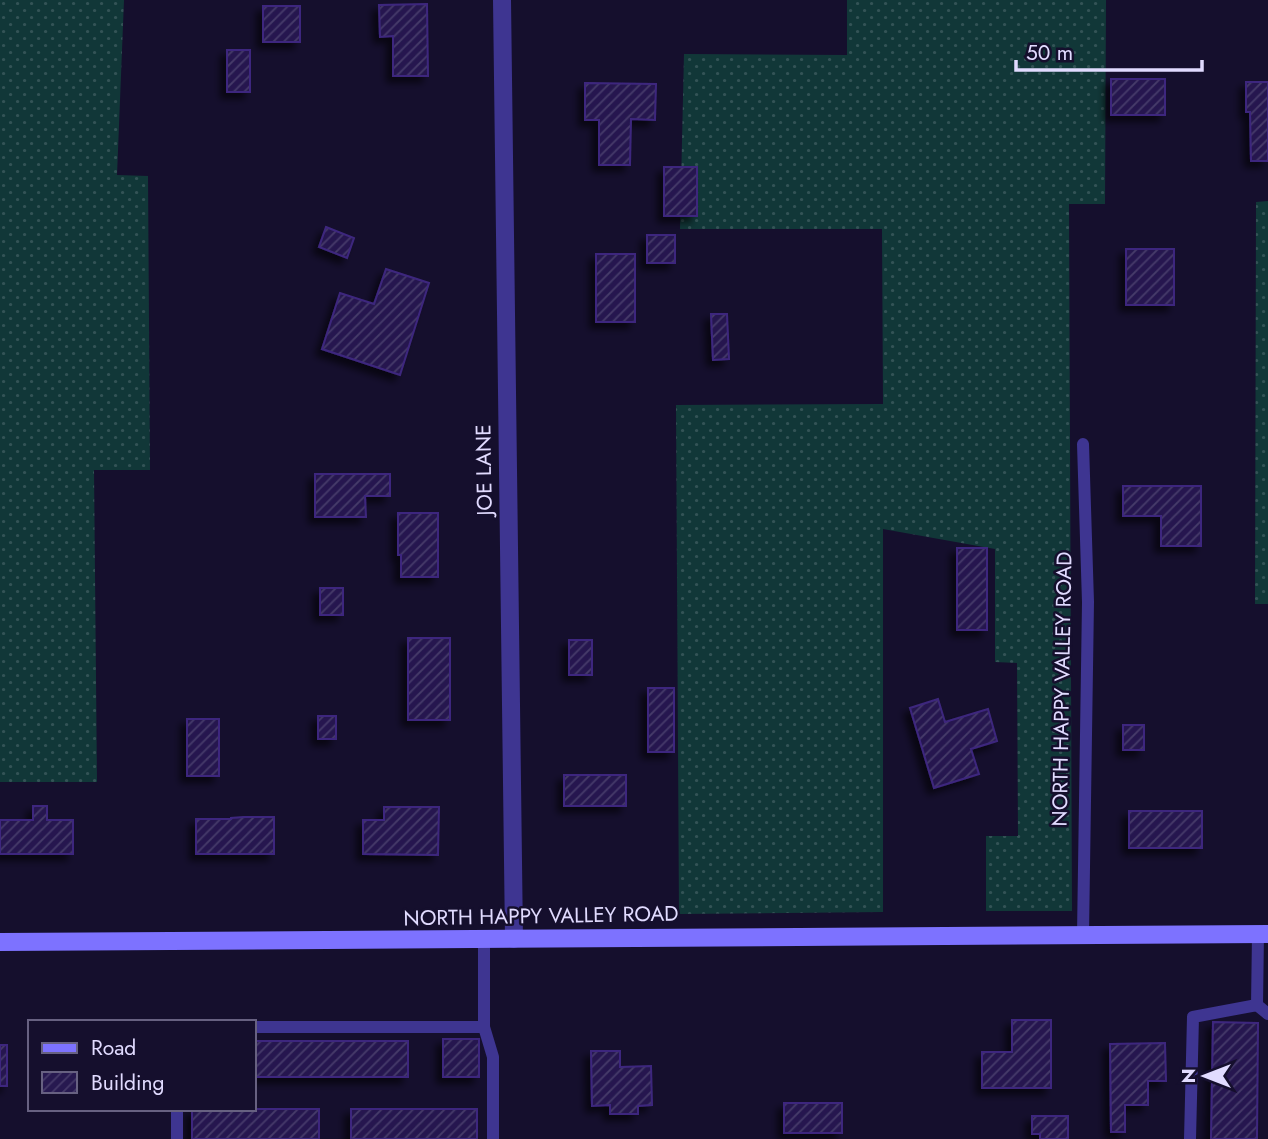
<svg xmlns="http://www.w3.org/2000/svg" width="1268" height="1139" viewBox="0 0 1268 1139" font-family="Jost,sans-serif">
<style>
.grass{fill:url(#grass-dots)}
.building{fill:url(#building-hatch);stroke:#3e287e;stroke-width:2;filter:url(#shadow)}
.lines{fill:none;stroke-linecap:round;stroke-linejoin:round}
.service{stroke:#3e3591;stroke-width:12}
.minor{stroke:#3e3591;stroke-width:18}
.secondary{stroke:#7d72ff;stroke-width:18}
.labels{text-anchor:middle;dominant-baseline:central;stroke-width:5;stroke-linejoin:round;paint-order:stroke}
.street-label{font-size:21px;fill:#e1dbff;stroke:#150f2d}
</style>
<defs>
<pattern id="grass-dots" width="8" height="8" patternUnits="userSpaceOnUse" patternTransform="scale(1.75)"><rect width="8" height="8" fill="#113738"/><path d="M2 2h.1M6 6h.1" fill="none" stroke="#335356" stroke-width="1.8" stroke-linecap="round"/></pattern>
<pattern id="building-hatch" width="6" height="6" patternUnits="userSpaceOnUse" patternTransform="scale(1.75)"><rect width="6" height="6" fill="#271950"/><path d="M-1 1l2-2M0 6l6-6M5 7l2-2" fill="none" stroke="#463a6a"/></pattern>
<filter id="shadow"><feDropShadow dx="-6" dy="6" stdDeviation="3.5" flood-color="#0009"/></filter>
</defs>
<rect width="100%" height="100%" fill="#150f2d"/>
<path class="grass" d="M0 0H124L117 175 148 176 150 470H94L97 782H0Z
M847 0H1106L1105 204H1069L1072 911H986V836H1018L1017 663 995 662V549L883 529V912L679 914 676 405 883 404 882 229H680L684 54 847 55Z
M1268 201V604H1255L1256 202Z"/>
<path class="building" d="M427 4 428 76H393V36L380 37 379 5Z
M263 6H300V42H263Z
M227 50H250V92H227Z
M1111 79H1165V115H1111Z
M1246 82H1268V161H1251L1250 112H1246Z
M585 83 656 84 655 120 631 119 630 165H599V120H585Z
M664 167H697V216H664Z
M326 227 354 238 347 258 319 247Z
M647 235H675V263H647Z
M1126 249H1174V305H1126Z
M596 254H635V322H596Z
M386 269 429 283 400 375 322 349 340 293 374 304Z
M711 314H727L729 359 713 360Z
M315 474H390V496H365L366 517H315Z
M1123 486H1201V546H1161V516H1123Z
M398 513H438V577H401V555H398Z
M957 548H987V630H957Z
M320 588H343V615H320Z
M408 638H450V720H408Z
M569 640H592V675H569Z
M648 688H674V752H648Z
M938 699 945 722 988 709 997 741 971 749 979 774 934 788 910 708Z
M318 716H336V739H318Z
M187 719H219V776H187Z
M1123 725H1144V750H1123Z
M564 775H626V806H564Z
M33 806H47V820H73V854H0V820H33Z
M384 807H439L438 855 363 854V820H384Z
M1129 811H1202V848H1129Z
M244 817H274V854H196V819H231V818Z
M1012 1020H1051V1088H982V1052H1012Z
M1213 1022 1258 1023 1257 1139H1211Z
M443 1039H479V1077H443Z
M254 1041H408V1077H254Z
M1165 1043 1166 1081H1148V1105H1125V1132H1111L1110 1044Z
M0 1045H7V1086H0Z
M591 1051H620V1067L651 1066 652 1105 638 1106V1114H610V1105L592 1106Z
M784 1103H842V1133H784Z
M192 1109H319V1139H192Z
M351 1109H477V1139H351Z
M1032 1116H1068V1139H1040V1134H1032Z"/>
<g class="lines">
<path class="service" d="M1083 934 1088 602 1083 444
M484 939V1027L493 1057V1139
M1257 1005 1258 934
M254 1027H484
M177 1139V1109
M1190 1139 1193 1017 1257 1005 1268 1014"/>
<path class="minor" d="M502 0 514 939"/>
<path class="secondary" d="M0 942 1268 934"/>
</g>
<g class="labels">
<g class="street-label">
<text transform="translate(484 470) rotate(-91)">JOE LANE</text>
<text transform="translate(1062 689) rotate(-89)">NORTH HAPPY VALLEY ROAD</text>
<text transform="translate(541 916) rotate(-1)">NORTH HAPPY VALLEY ROAD</text>
</g>
</g>
<rect x="28" y="1020" width="228" height="91" fill="#150f2d" stroke="#676181" stroke-width="2"/>
<rect x="42" y="1043" width="35" height="10" fill="#7d72ff" stroke="#676181" stroke-width="2"/>
<text x="91" y="1055" font-size="21" fill="#e1dbff">Road</text>
<rect x="42" y="1072" width="35" height="21" fill="url(#building-hatch)" stroke="#676181" stroke-width="2"/>
<text x="91" y="1090" font-size="21" fill="#e1dbff">Building</text>
<g transform="translate(1205 1076) rotate(270)" stroke="#150f2d" stroke-width="5" paint-order="stroke">
<path d="M0-5L12 26L0 18L-12 26Z" fill="#e1dbff"/>
<text y="-10" font-size="19" font-weight="bold" text-anchor="middle" fill="#e1dbff">N</text>
</g>
<path d="M1016 60v10h186v-10" fill="none" stroke="#e1dbff" stroke-width="3.5"/>
<text x="1026" y="60" font-size="21" fill="#e1dbff" stroke="#150f2d" stroke-width="5" paint-order="stroke">50 m</text>
</svg>
